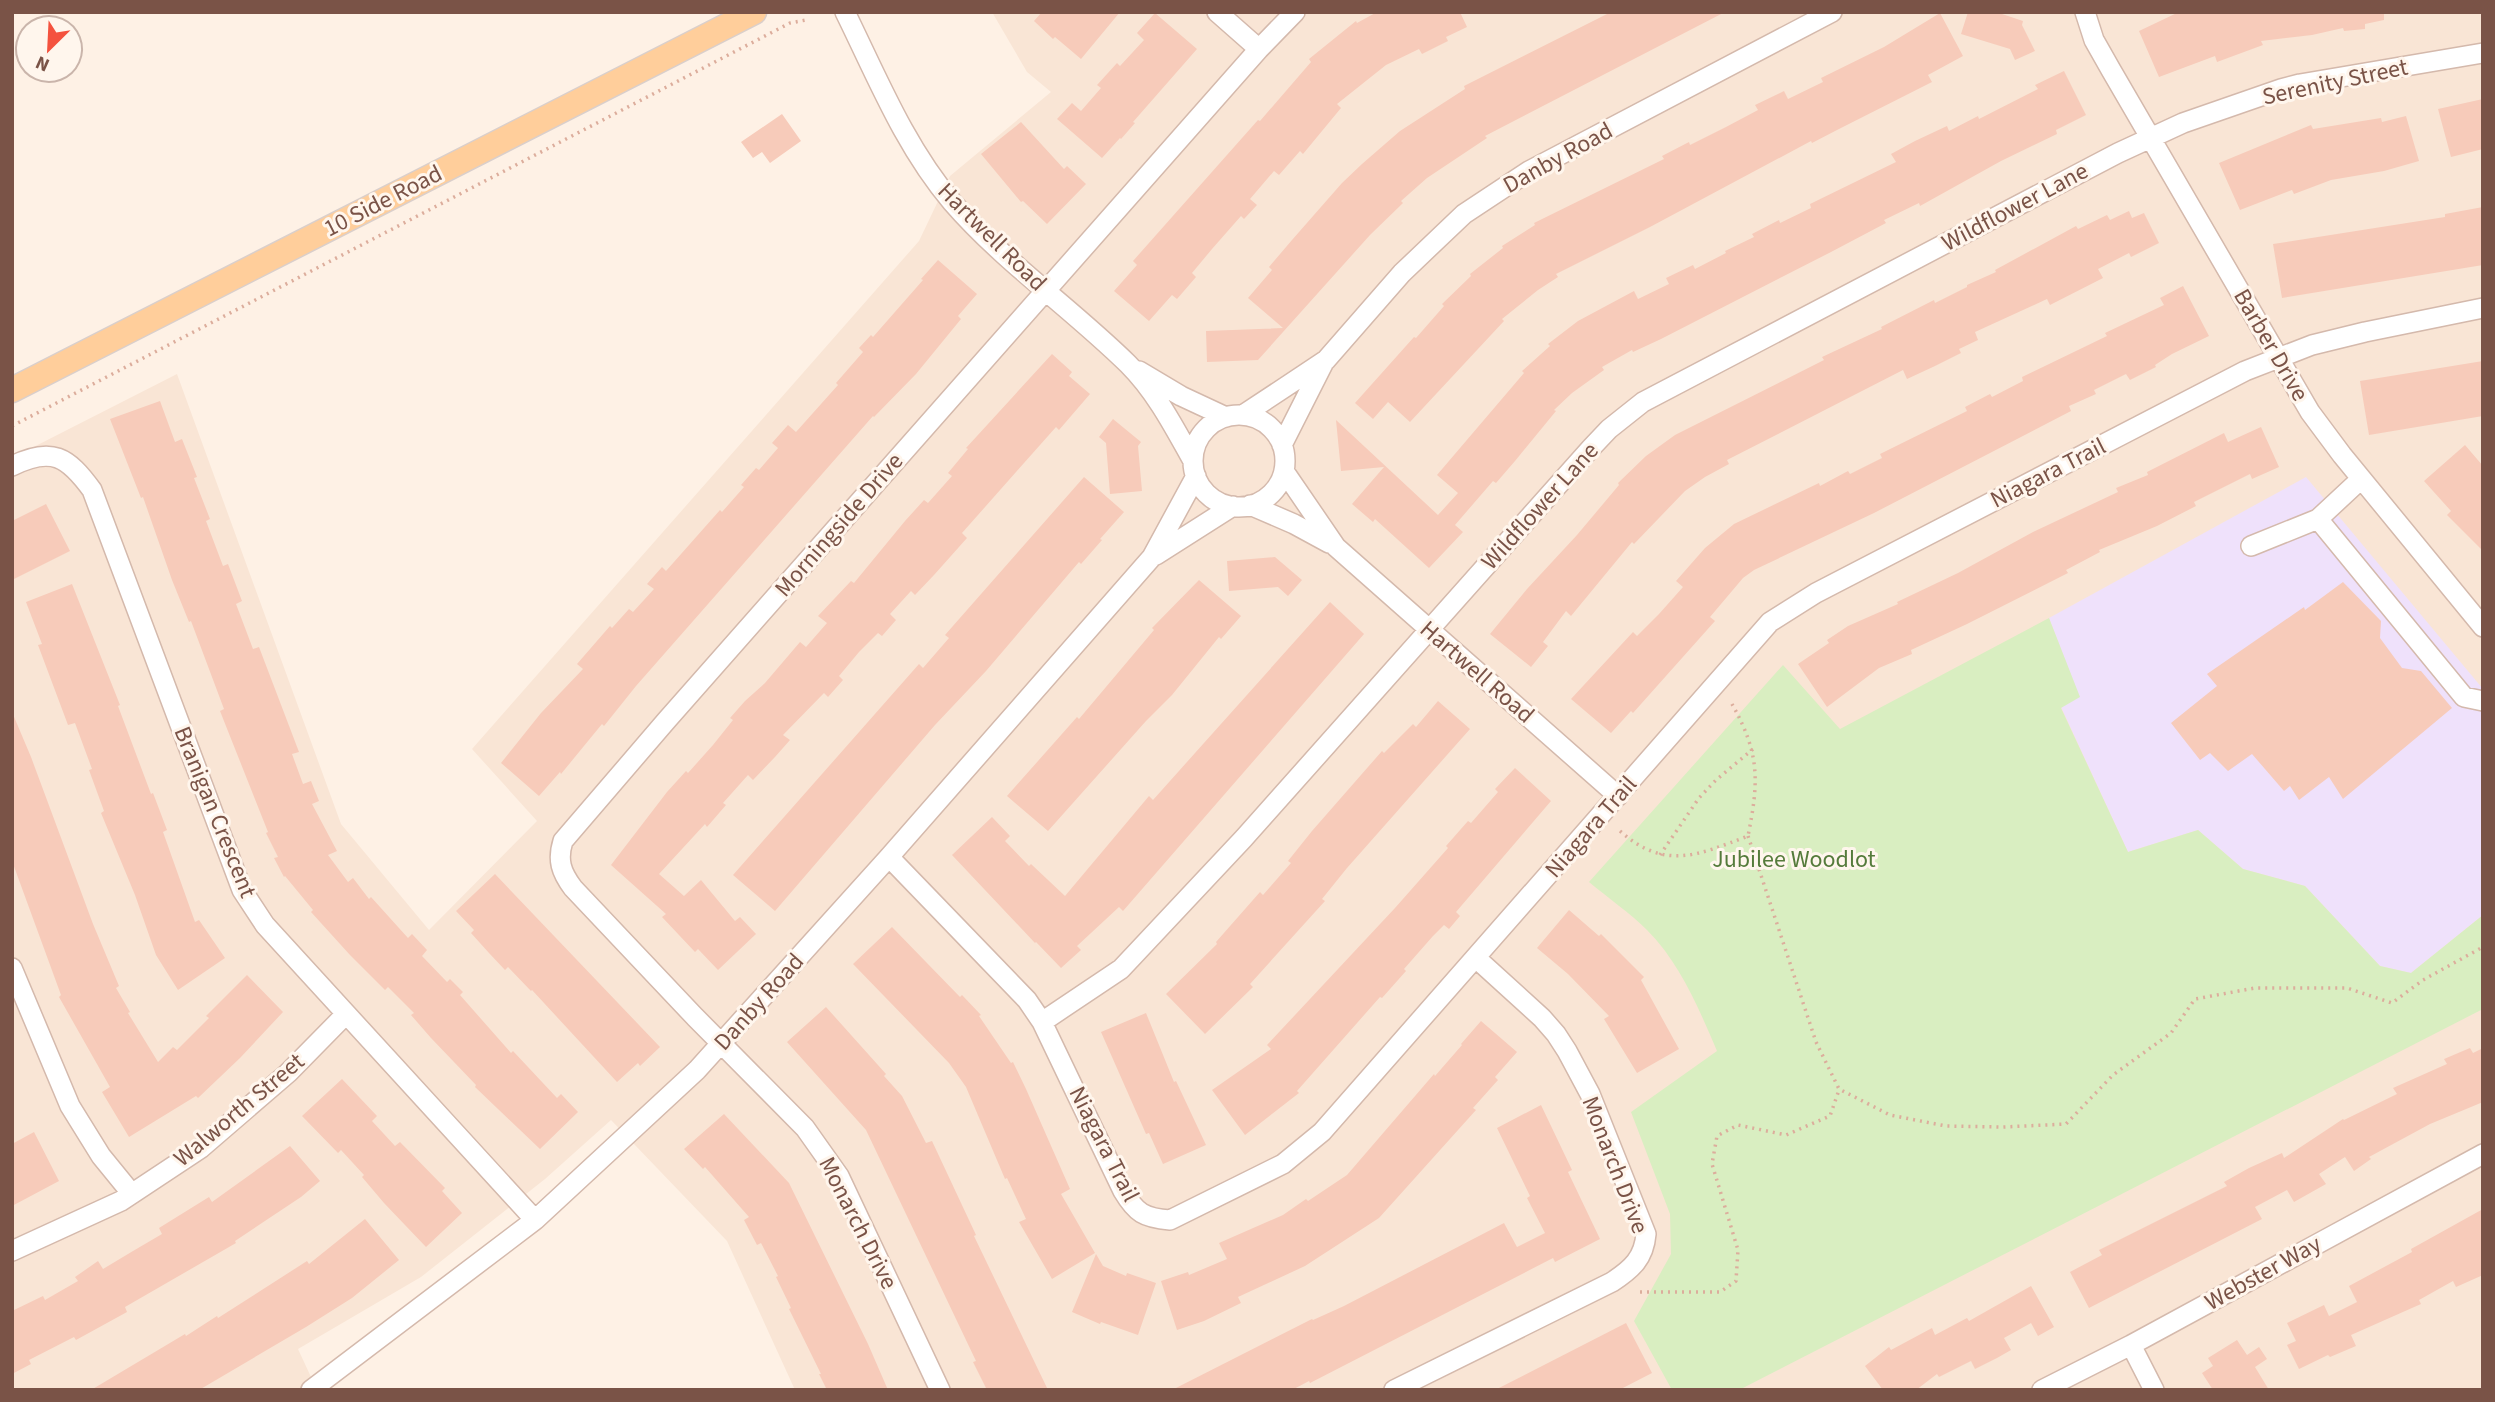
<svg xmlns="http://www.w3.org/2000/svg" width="2495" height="1402" viewBox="0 0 2495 1402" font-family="'Source Sans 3',sans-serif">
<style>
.residential{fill:#f9e5d5}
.education{fill:#efe1fb}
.green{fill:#d9eec1}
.building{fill:#f7cbba}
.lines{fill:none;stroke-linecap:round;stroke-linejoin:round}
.minor-casing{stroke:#d4b9ac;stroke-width:22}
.major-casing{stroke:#dacfcb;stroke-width:27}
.path{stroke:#dcad9c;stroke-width:3.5;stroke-dasharray:2 5;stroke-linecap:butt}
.minor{stroke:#fff;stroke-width:19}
.major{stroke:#ffce9b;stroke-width:24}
.labels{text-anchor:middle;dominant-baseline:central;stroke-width:6;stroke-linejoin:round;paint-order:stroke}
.street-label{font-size:24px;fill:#7a5347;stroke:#fff6ed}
.park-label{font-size:24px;fill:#557b3b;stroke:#fff6ed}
</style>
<rect width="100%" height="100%" fill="#fef1e5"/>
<path class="residential" d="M992 12H2483V1390H795L727 1241 611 1120 545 1179 421 1277 298 1349 317 1390H12V458L177 374 341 824 429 930 537 821 472 749 919 241 950 176 1051 92 1027 72Z"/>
<path class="education" d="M2306 477 2483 689V915L2411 973 2380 966 2305 886 2243 869 2198 830 2128 852 2061 707 2079 696 2049 618Z"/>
<path class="green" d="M2049 618 2080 697 2061 708 2128 852 2198 830 2243 869 2305 886 2380 966 2411 973 2483 915V1009L1739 1390H1672L1634 1321 1671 1254 1670 1214 1631 1112 1717 1051C1699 1009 1680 963 1647 930 1630 913 1608 898 1589 882L1783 665 1840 729Z"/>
<path class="building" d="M1042 12H1120L1081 59 1055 37 1053 39 1034 21Z
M1377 12H1460L1467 27 1446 37 1448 41 1422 54 1419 49 1386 65 1337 104 1341 108 1303 154 1300 151 1279 175 1274 171 1250 199 1257 205 1244 219 1241 216 1212 249 1192 273 1196 277 1177 299 1172 295 1149 321 1114 291 1137 265 1133 261 1258 120 1260 121 1311 62 1309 59 1356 21 1357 23Z
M1611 12H1725L1485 136 1487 138 1427 178 1401 201 1403 203 1370 235 1258 360 1207 362 1206 331 1283 328 1248 298 1272 270 1269 267 1292 240 1342 183 1362 164 1400 131 1465 89 1464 86Z
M1968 12H1996L2023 21 2022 25 2035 51 2015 60 2010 49 1961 34Z
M2179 12H2384V20L2365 24V29L2344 31 2343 28 2312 35 2261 41 2263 45 2217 62 2215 56 2159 77 2139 31Z
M1155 13 1197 49 1133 122 1135 123 1121 139 1120 138 1102 158 1057 119 1072 103 1081 111 1101 88 1097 85 1117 63 1120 66 1144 40 1137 33Z
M1940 13 1963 56 1928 75 1932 82 1837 130 1812 143 1811 141 1650 227 1556 274 1558 277 1538 290 1502 319 1504 321 1410 422 1388 402 1373 419 1355 403 1414 337 1416 338 1444 306 1442 304 1471 276 1470 274 1503 248 1502 246 1535 225 1534 223 1664 159 1662 156 1689 142 1690 145 1726 127 1758 110 1755 105 1784 91 1788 99 1823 82 1821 78 1884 47Z
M2064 71 2086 115 2056 130 2057 134 2001 161 1920 206 1919 203 1884 220 1886 223 1831 252 1661 339 1633 352 1632 350 1602 367 1604 370 1572 393 1554 410 1556 411 1515 461 1496 483 1493 481 1455 525 1463 532 1429 568 1375 519 1373 522 1352 504 1384 467 1341 471 1336 420 1438 515 1458 493 1437 475 1524 373 1522 371 1550 346 1548 344 1578 321 1634 291 1638 299 1669 284 1666 278 1693 265 1695 269 1726 253 1725 251 1754 237 1752 234 1779 220 1780 223 1811 208 1810 204 1896 162 1891 154 1915 141 1947 126 1949 131 1978 116 1979 119 2038 89 2035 85Z
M2483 99V149L2451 157 2438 109Z
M782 114 801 141 770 163 762 152 753 158 741 142Z
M2406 116 2419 161 2384 171 2331 180 2294 194 2292 190 2240 210 2219 163 2311 125 2313 129 2381 118 2382 122Z
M1021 122 1064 169 1067 166 1086 184 1047 224 1023 201 1021 202 981 154Z
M2483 207V265L2282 298 2273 244 2445 217V214Z
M2129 211 2132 218 2144 213 2159 243 2131 257 2129 253 2098 269 2103 278 2050 305 2047 299 1975 332 1978 340 1959 349 1961 353 1935 366 1907 379 1903 370 1727 460 1729 464 1705 477 1685 491 1634 544 1632 542 1571 616 1566 611 1543 642 1548 646 1531 667 1490 634 1527 589 1577 535 1619 485 1618 483 1646 456 1675 435 1824 360 1822 357 1882 329 1881 327 1934 300 1935 303 1967 287V285L1996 272 1995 270 2076 226 2078 229 2107 215 2110 220Z
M938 260 977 294 958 316 961 319 916 374 874 417 873 416 636 686 604 726 602 724 561 774 560 772 539 796 501 763 541 713 583 669 577 664 610 626 612 628 629 609 633 612 654 589 647 584 662 567 666 571 720 510 722 512 744 487 741 485 756 468 759 470 778 448 772 443 788 425 796 432 838 385 836 383 863 352 859 348 871 335 873 337 923 280 921 279Z
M2183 286 2209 336 2172 354 2155 365 2156 367 2130 380 2126 374 2094 390 2096 394 2069 406 2071 411 1874 513 1754 570 1743 578 1710 617 1715 621 1633 713 1631 711 1611 733 1571 699 1633 632 1637 636 1659 614 1683 587 1676 581 1705 548 1734 524 1819 483 1820 486 1848 471 1850 474 1882 458 1880 454 1967 411 1965 407 1990 394 1992 397 2023 381 2022 377 2107 336 2105 333 2164 305 2160 298Z
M1052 354 1072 372 1069 376 1090 394 1059 430 1056 427 962 533 967 538 934 575 915 595 911 591 890 614 896 620 882 636 878 633 859 652 839 676 843 680 828 697 824 693 783 735 790 740 775 757 753 780 748 775 723 803 726 805 707 827 705 824 659 874 684 896 701 880 735 921 740 917 756 934 718 970 698 949 695 952 662 917 666 914 611 865 667 792 686 771 688 773 713 745 733 720 730 718 745 701 765 683 800 642 806 647 827 623 818 616 851 581 854 583 905 521 924 500 928 503 952 476 948 473 968 449 966 448Z
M2483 361V416L2369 435 2360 381Z
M160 401 175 442 182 439 197 477 194 478 210 519 206 521 223 566 228 564 242 601 236 604 253 649 259 647 299 752 292 754 303 784 311 781 319 801 312 804 337 851 328 855 348 882 353 878 369 899 371 897 408 938 412 934 427 950 422 956 447 982 450 979 463 992 460 995 511 1053 513 1051 557 1098 561 1094 578 1112 540 1149 475 1087 476 1085 431 1038 411 1015 414 1013 388 987 385 990 350 955 311 912 313 910 285 876 284 877 274 858 278 857 266 833 268 832 220 711 224 709 191 621 189 622 172 580 143 497 141 498 110 419Z
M1113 419 1141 442 1138 446 1142 491 1110 494 1106 443 1099 437Z
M2261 427 2279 467 2252 479 2250 474 2194 502 2196 506 2157 526 2099 550 2100 552 2066 570 2068 573 1967 624 1911 650 1912 654 1879 668 1827 707 1798 664 1829 643 1827 640 1848 626 1898 604 1897 602 1958 573 2033 532 2118 492 2116 488 2148 475 2147 472 2224 433 2228 442Z
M2465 445 2483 466V551L2447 515 2451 511 2424 481Z
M1084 477 1124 512 1100 539 1102 540 1081 564 1079 562 986 671 935 725 775 911 733 875 919 664 923 668 949 638 945 635Z
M46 504 70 551 12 580V521Z
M1275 557 1302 580 1288 596 1278 587 1229 591 1227 561Z
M1199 580 1241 616 1221 639 1219 637 1172 695 1146 721 1048 831 1007 796 1077 717 1079 719 1154 630 1152 628Z
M2343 582 2381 621 2380 638 2402 668 2421 671 2452 708 2343 799 2329 777 2299 800 2290 786 2284 791 2252 754 2228 771 2210 753 2200 760 2171 723 2217 686 2207 674 2304 607 2305 610Z
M72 584 120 705 118 706 151 794 153 793 167 830 163 832 195 922 199 920 225 958 178 990 156 955 135 895 101 813 104 811 89 770 92 769 75 723 68 725 38 645 42 644 26 602Z
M1330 602 1364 634 1123 911 1119 907 1077 946 1081 950 1061 968 1036 942 1035 943 952 855 992 817 1010 836 1005 841 1029 866 1031 864 1065 896 1149 796 1153 800Z
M1438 701 1470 729 1347 868 1322 899 1325 901 1250 984 1253 987 1205 1034 1166 994 1217 944 1216 942 1260 892 1263 895 1291 863 1288 861 1312 831 1382 751 1384 753 1413 724 1416 727Z
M12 712 31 757 93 924 119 986 116 988 130 1012 128 1013 158 1062 173 1047 177 1050 209 1018 206 1016 247 975 283 1012 240 1058 198 1098 196 1096 129 1137 102 1092 110 1087 59 997 61 995 12 861Z
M1515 768 1551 801 1456 912 1460 916 1449 929 1444 925 1433 936 1404 969 1406 971 1382 998 1380 997 1297 1091 1299 1093 1245 1135 1212 1090 1271 1049 1267 1045 1395 908 1448 848 1446 846 1468 821 1471 823 1498 792 1495 789Z
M495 874 660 1047 640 1066 638 1063 617 1082 532 990 531 991 508 967 505 970 489 953 471 933 474 930 456 911Z
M1569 910 1599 936 1601 934 1644 977 1641 980 1679 1049 1637 1073 1604 1019 1609 1016 1568 974 1537 948Z
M892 927 960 997 962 995 981 1015 979 1016 1011 1063 1013 1062 1026 1089 1070 1189 1061 1194 1095 1253 1052 1279 1019 1222 1026 1219 1007 1178 1005 1179 966 1087 949 1063 853 964Z
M826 1007 886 1074 884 1076 902 1096 926 1143 932 1141 976 1235 974 1236 1048 1390H987L973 1362 976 1361 866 1130 787 1042Z
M1146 1013 1174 1082 1176 1081 1206 1145 1163 1164 1149 1133 1146 1134 1101 1032Z
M1481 1021 1517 1052 1495 1077 1498 1080 1473 1108 1476 1110 1379 1218 1305 1266 1238 1297 1241 1303 1204 1321 1177 1330 1161 1281 1188 1272 1189 1275 1227 1259 1219 1243 1283 1215 1306 1199 1308 1201 1347 1175 1434 1074 1435 1076 1462 1045 1461 1044Z
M2470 1048 2473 1053 2483 1048V1102L2430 1124 2369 1157 2371 1159 2354 1171 2345 1157 2319 1174 2326 1184 2294 1202 2287 1190 2255 1207 2262 1219 2089 1308 2070 1272 2102 1255 2099 1250 2227 1186 2224 1182 2249 1168 2282 1153 2284 1158 2343 1119 2344 1120 2397 1094 2393 1088 2447 1064 2444 1059Z
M342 1079 377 1116 372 1121 395 1146 400 1142 445 1188 442 1191 462 1213 426 1247 384 1203 362 1177 364 1175 341 1150 338 1153 302 1116Z
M1541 1105 1572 1170 1568 1172 1600 1239 1555 1262 1553 1258 1310 1383 1309 1381 1292 1390H1172L1312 1319 1313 1320 1344 1306 1504 1223 1517 1247 1545 1233 1527 1198 1530 1196 1497 1128Z
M724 1114 789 1183 868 1344 888 1390H827L819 1374H821L789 1309 791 1308 776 1277 778 1276 761 1243 757 1245 744 1220 749 1217 705 1167 703 1169 684 1149Z
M34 1132 59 1181 12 1206V1144Z
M290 1146 320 1181 301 1197 235 1241 236 1243 125 1307 127 1312 76 1340 74 1337 29 1360 31 1364 12 1374V1311L43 1296 45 1300 78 1281 75 1277 98 1261 103 1269 133 1251 162 1234 159 1228 209 1197 212 1202Z
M2483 1209V1275L2456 1287 2453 1281 2419 1300 2421 1304 2351 1335 2356 1346 2330 1357 2328 1355 2299 1369 2287 1345 2296 1341 2287 1323 2324 1305 2329 1316 2357 1302 2349 1286 2412 1252 2411 1249Z
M365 1219 399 1260 352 1298 306 1327 199 1390H91L185 1334 186 1336 217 1316 218 1318 307 1261 309 1264Z
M1096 1254 1103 1266 1126 1276 1127 1273 1156 1283 1138 1335 1101 1322 1100 1324 1072 1312Z
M2031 1286 2054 1327 2038 1336 2031 1323 2004 1338 2011 1350 1997 1358 1975 1369 1971 1361 1939 1377 1937 1374 1916 1390H1883L1865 1366 1889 1347 1891 1350 1932 1328 1935 1335 1967 1318 1969 1321Z
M1626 1323 1652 1373 1619 1390H1495Z
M2237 1340 2247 1355 2259 1347 2267 1359 2255 1367 2269 1390H2213L2202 1373 2213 1366 2208 1358Z"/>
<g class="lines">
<g class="minor-casing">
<path id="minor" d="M845 12C877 77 905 147 952 202 1004 262 1071 308 1128 364 1156 392 1174 427 1193 461
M1217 12 1259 49
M2085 12 2094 40 2111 70 2310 412 2342 455 2483 627
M1139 371 1181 396 1226 417
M1243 415 1326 360 1402 273 1464 214 1529 171 1832 12
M1193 461a46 46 0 1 1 92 0a46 46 0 1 1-92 0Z
M1282 445 1323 364
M12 466C52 446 68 457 92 490L242 890 265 925 535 1220
M1284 471 1336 547 1618 796
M1250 505 1294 524 1329 543
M2318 519 2464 697 2483 701
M2251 546 2318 519 2361 479
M1156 555 1233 506
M889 857 1027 1000 1042 1022 1123 1191C1136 1213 1144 1218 1170 1220L1283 1164 1322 1132 1770 622 1816 593 2245 371 2312 345 2365 332 2483 308
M12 968 70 1106 101 1156 132 1194
M1042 1022 1121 969 1244 838 1591 448 1609 429 1643 402 2118 153 2183 123 2281 89 2300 84 2483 53
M12 1251 121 1201 201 1148 288 1073 345 1015
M2131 1345 2154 1390
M311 1390 535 1220 697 1070 889 857 1152 557 1196 476
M940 1390 839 1176 805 1128 695 1017 573 888C561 872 557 860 563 841L666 721 1259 49 1295 12
M1394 1390 1612 1282C1632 1269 1644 1258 1646 1234L1590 1094 1567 1051 1556 1034 1542 1018 1476 958
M2042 1390 2131 1345 2483 1154"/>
</g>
<g class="major-casing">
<path id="major" d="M12 390 754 12"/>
</g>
<path class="path" d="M12 426 790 23 806 20
M1620 831C1665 871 1698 855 1748 836 1759 781 1760 754 1732 704
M1748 836 1816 1042 1839 1089 1890 1115 1946 1126 2003 1127 2066 1124 2113 1075 2171 1033 2195 999 2255 988H2347L2392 1003 2423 980 2483 947
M1660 855 1699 798 1716 780 1753 749
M1640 1292H1720L1736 1281 1738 1250 1712 1164 1717 1136 1738 1125 1786 1135 1830 1116 1839 1090"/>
<use href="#minor" class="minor"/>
<use href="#major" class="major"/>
</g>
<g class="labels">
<g class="street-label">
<text transform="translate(2335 82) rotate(-12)">Serenity Street</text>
<text transform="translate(1558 158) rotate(-29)">Danby Road</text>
<text transform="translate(383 201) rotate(-27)">10 Side Road</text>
<text transform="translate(2015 207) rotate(-28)">Wildflower Lane</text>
<text transform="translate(992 237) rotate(45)">Hartwell Road</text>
<text transform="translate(2271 345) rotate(60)">Barber Drive</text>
<text transform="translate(2048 473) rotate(-27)">Niagara Trail</text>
<text transform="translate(1540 506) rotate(-48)">Wildflower Lane</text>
<text transform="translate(839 525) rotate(-49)">Morningside Drive</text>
<text transform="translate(1477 672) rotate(41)">Hartwell Road</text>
<text transform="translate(215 812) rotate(68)">Branigan Crescent</text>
<text transform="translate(1591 827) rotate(-49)">Niagara Trail</text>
<text transform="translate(759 1002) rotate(-48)">Danby Road</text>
<text transform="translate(239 1110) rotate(-40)">Walworth Street</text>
<text transform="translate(1104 1144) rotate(63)">Niagara Trail</text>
<text transform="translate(1615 1165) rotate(69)">Monarch Drive</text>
<text transform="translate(858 1223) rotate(63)">Monarch Drive</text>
<text transform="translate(2263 1273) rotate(-29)">Webster Way</text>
</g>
<g class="park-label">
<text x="1794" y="859">Jubilee Woodlot</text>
</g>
</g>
<rect width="2495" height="1402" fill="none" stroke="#7a5347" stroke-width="28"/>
<g transform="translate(49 49) rotate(204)"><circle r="33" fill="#fff6ed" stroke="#cab5ab" stroke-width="2"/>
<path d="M0-5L12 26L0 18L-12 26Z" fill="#f4523e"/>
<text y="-10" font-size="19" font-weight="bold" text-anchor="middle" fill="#7a5347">N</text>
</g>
</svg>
